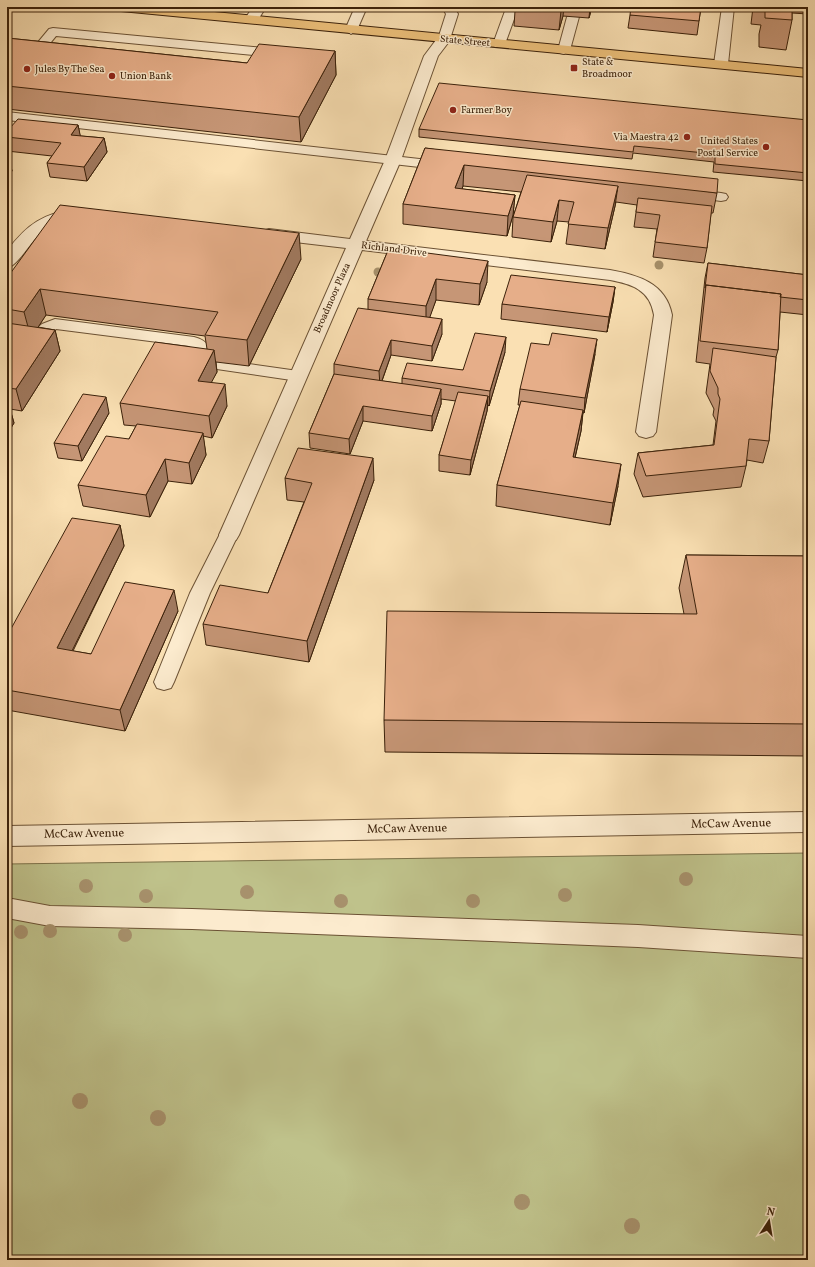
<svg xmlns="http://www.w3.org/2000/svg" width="815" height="1267" viewBox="0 0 815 1267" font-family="Vollkorn,serif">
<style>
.green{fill:#bfc28b;stroke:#7d724a}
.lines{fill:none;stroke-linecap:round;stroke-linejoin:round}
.service-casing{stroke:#6b5134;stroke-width:2}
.minor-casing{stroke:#6b5134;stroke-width:2}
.primary-casing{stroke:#3b210a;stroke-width:2}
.service{fill:#fcebce;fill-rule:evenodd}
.minor{fill:#fcebce;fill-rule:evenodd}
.primary{fill:#edc07a;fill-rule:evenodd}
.tree{fill:#a7916c}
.wall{fill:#c69676;stroke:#3b210a}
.shaded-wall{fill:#a17a60;stroke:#3b210a}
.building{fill:#e6ae89;stroke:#3b210a}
.poi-dot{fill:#8f2418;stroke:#fcebce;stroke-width:1.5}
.labels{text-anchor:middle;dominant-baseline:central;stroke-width:3;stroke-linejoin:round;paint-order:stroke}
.far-street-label{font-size:10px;fill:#3b210a;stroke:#fcebce}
.far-poi-label{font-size:10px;fill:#3b210a;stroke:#fcebce;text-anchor:start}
.street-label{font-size:12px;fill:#3b210a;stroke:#fcebce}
</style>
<rect width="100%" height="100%" fill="#fae0b3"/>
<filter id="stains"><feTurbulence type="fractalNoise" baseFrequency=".005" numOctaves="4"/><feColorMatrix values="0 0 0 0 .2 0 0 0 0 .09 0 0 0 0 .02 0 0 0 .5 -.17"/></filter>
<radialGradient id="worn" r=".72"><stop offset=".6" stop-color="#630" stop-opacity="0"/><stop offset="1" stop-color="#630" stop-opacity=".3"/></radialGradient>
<path class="green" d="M808 853V1260H7V864Z"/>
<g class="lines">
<g class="service-casing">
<path id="service" d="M355 7H367L357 30 351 34 345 30Z
M442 7H454L458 14 450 39 444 43 438 39 446 14Z
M511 7 517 11 505 44 503 47H495L493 44 505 11Z
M573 13 579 17 570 50 564 54 560 53 558 50 567 17Z
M53 28 274 49 280 53 267 67 238 76 34 53 32 50 34 47 49 29ZM56 36 264 56 259 61 237 68 47 47Z
M7 112 446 162 451 163 453 166 451 169 446 170 7 120Z
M689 189 721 193 726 194 728 197 726 200 721 201 684 196 682 193 684 190Z
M55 319 194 337C208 341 209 345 208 358L298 371 304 372 306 376 304 380 298 381 203 367 197 366 192 358 193 349 189 346 56 329 39 343 23 346 7 343V333L28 336 42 324Z
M229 528 236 530 238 535 210 593 174 682 171 688 164 690 157 688 154 682 190 593 222 530Z
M7 898 50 906 192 909 638 925 808 936V958L638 947 192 929 50 926 7 918Z"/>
</g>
<g class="minor-casing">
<path id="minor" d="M253 7H266L256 23H246L244 20Z
M722 7H734L728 64 726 67H716L714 64Z
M444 35 449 36 451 39 438 56 401 160 366 241 610 270C638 275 666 283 672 315L656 432 653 436 646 438 639 436 636 432 654 315C650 290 632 284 610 280L362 250 239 535 236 540 229 542 222 540 219 535 346 248 269 239 263 237 261 234 263 231 269 229 350 239 385 160 424 56 439 36Z
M78 208 84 210 86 213 84 216C69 220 56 221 43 231 31 240 19 265 7 268V251C28 223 43 214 78 208Z
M808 812V832L7 846V826Z"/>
</g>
<g class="primary-casing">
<path id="primary" d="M115 7H162L808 69V77L121 11Z"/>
</g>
<use href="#service" class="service"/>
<use href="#minor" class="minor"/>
<use href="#primary" class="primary"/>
</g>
<g class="tree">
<circle cx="659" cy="265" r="4.5"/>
<circle cx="378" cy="272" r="4.5"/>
<circle cx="686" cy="879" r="7"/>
<circle cx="86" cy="886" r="7"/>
<circle cx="247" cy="892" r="7"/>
<circle cx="565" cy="895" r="7"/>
<circle cx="146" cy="896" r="7"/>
<circle cx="341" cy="901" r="7"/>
<circle cx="473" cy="901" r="7"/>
<circle cx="50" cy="931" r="7"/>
<circle cx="21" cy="932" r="7"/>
<circle cx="125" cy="935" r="7"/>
<circle cx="80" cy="1101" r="8"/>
<circle cx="158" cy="1118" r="8"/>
<circle cx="522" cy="1202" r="8"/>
<circle cx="632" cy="1226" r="8"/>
</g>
<path class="wall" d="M489 7H592L589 18 563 16 559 30 514 26 515 11 489 9Z
M701 7 697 35 628 28 630 15Z
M753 7H808V14L792 13V20L786 50 759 47V34L761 25 751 24Z
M7 38 247 63 335 51 336 75 301 142 7 109Z
M808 120V181L713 172 714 162 633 153 632 159 419 137V129Z
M78 125 80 136 104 138 107 152 87 181 50 177 47 163 52 156 7 151 12 171 7 177V129Z
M425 148 717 193 713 213H711L707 248 704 263 653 257 657 229 634 227 637 205 616 202 605 249 566 244 569 222 557 221 551 242 512 237 513 217 521 192 463 186 462 189 515 195 513 215 507 236 403 224V204Z
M389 248 487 282 479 305 436 300 429 318 442 334 432 361 391 355 382 381 402 384V378L463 370 505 352 489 406 488 405 487 411 470 475 439 471V455L456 401 441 399V404L432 431 363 421 350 454 310 448 309 433 334 374V364L368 310V299Z
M301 259 249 366 216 362 217 372 211 382 227 406 212 438 203 436 206 455 192 484 168 481 150 517 83 506 78 485 129 439 136 426 124 425 120 403 207 349 205 336 46 315 38 327 55 330 60 351 22 411 10 409 14 423 7 434V278Z
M708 263 808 275V315L780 312 778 350 776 357 769 441 763 463 747 460 746 466 741 487 643 497 634 474 638 453 713 445 716 421 713 415 714 409 706 393 710 364 696 362 705 278Z
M615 287 613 302 607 332 501 319 502 304Z
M595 354 584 413H583L581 431 575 458 618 486 610 525 496 506 497 485 520 405H518L520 389Z
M109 413 82 461 58 458 54 443Z
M285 478 374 480 309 662 206 645 203 624 268 593 304 502 287 500Z
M120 525 124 546 73 651 91 654 178 611 125 731 7 710V636Z
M686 555 808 556V756L385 752 384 720 684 614 679 588Z"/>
<path class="shaded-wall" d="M562 7H564L563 16 559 30 561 11Z
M590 7H592L589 18Z
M335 51 336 75 301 142 299 117Z
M78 125 81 139 71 135Z
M104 138 107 152 87 181 84 167Z
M7 151 12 171 7 177Z
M464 165 463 186 455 208V188Z
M618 186 615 206 605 249 608 228Z
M515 195 513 215 507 236 508 216Z
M559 200 557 221 551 242 553 222Z
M299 233 301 259 249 366 247 340Z
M488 261 487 282 479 305 480 284Z
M436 279V300L426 328V306Z
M615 287 613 302 607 332 609 317Z
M40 289 46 315 31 338 24 312Z
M442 319V334L432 361V346Z
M55 330 60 351 22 411 16 389Z
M506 337 505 352 489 406 490 391Z
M597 339 595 354 584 413 585 398Z
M391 340V355L380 386 379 371Z
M214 350 217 372 201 402 198 381Z
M225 384 227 406 212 438 209 416Z
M441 389V404L432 431V416Z
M488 396 487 411 470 475 471 460Z
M106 397 109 413 82 461 78 446Z
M8 402 14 423 7 434V404Z
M363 406V421L350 454 349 439Z
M583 410 581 431 570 479 573 457Z
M203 433 206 455 192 484 189 463Z
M373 458 374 480 309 662 307 641Z
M165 459 168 481 150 517 146 495Z
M621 464 618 486 610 525 613 503Z
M120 525 124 546 63 669 57 648Z
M174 590 178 611 125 731 120 710Z"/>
<path class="building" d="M515 7H562L561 11Z
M631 7H701L699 21 630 15Z
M765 7H792V20L765 18Z
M7 38 247 63 259 44 335 51 299 117 7 86Z
M439 83 808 120V173L715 164V154L634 146 633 152 419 129Z
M18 119 78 125 71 135 104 138 84 167 47 163 61 143 7 137V129H9Z
M425 148 718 179 717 193 464 165 455 188 515 195 508 216 403 204Z
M527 175 618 186 608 228 568 224 574 202 559 200 553 222 513 217Z
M638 198 712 206 707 248 655 242 660 215 636 212Z
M60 205 299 233 247 340 205 335 218 312 40 289 24 312 7 309V278Z
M389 248 488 261 480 284 436 279 426 306 368 299Z
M708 263 808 275V300L780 297 781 294 706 285 705 288Z
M511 275 615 287 609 317 502 304Z
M706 285 781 294 778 350 700 341Z
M358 308 442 319 432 346 391 340 379 371 334 364Z
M7 323 55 330 16 389 7 388Z
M475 333 506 337 490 391 402 378 407 363 463 370Z
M552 333 597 339 585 398 520 389 531 343 549 345Z
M155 342 214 350 198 381 225 384 209 416 120 403Z
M713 348 776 357 769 441 749 439 746 466 646 476 638 453 714 445 720 399 718 394V388L710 371Z
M334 374 441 389 432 416 363 406 349 439 309 433Z
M458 392 488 396 471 460 439 455Z
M83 394 106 397 78 446 54 443Z
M521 401 583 410 573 457 621 464 613 503 497 485Z
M137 424 203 433 189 463 165 459 146 495 78 485 106 436 129 439Z
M298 448 373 458 307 641 203 624 220 585 268 593 312 483 285 478Z
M72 518 120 525 57 648 91 654 125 582 174 590 120 710 7 690V636Z
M686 555 808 556V724L384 720 387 611 697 614Z"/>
<g class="poi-dot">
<rect x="570" y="64" width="8" height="8" rx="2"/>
<circle cx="27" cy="69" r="4"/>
<circle cx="112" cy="76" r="4"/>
<circle cx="453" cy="110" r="4"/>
<circle cx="687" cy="137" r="4"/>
<circle cx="766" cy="147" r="4"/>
</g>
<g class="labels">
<g class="far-street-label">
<text transform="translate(465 41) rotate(5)">State Street</text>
<text transform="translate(394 249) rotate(7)">Richland Drive</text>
<text transform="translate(332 298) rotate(-66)">Broadmoor Plaza</text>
</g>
<g class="far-poi-label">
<text x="582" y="62">State &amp;<tspan x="582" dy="12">Broadmoor</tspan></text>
<text x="35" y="69">Jules By The Sea</text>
<text x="120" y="76">Union Bank</text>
<text x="461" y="110">Farmer Boy</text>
<text x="679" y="137" text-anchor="end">Via Maestra 42</text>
<text x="758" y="141" text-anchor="end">United States<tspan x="758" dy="12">Postal Service</tspan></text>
</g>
<g class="street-label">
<text transform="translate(731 824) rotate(-1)">McCaw Avenue</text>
<text transform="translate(407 829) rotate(-1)">McCaw Avenue</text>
<text transform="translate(84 834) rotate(-1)">McCaw Avenue</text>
</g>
</g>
<rect width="815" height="1267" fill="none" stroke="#fae0b3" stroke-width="24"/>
<rect x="8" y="8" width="799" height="1251" fill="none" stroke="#3b210a" stroke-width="2"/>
<rect x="12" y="12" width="791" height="1243" fill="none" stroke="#3b210a"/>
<g transform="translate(769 1221) rotate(12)" stroke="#fcebce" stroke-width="3" paint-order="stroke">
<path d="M0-3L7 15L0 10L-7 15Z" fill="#3b210a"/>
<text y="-6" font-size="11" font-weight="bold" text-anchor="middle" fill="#3b210a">N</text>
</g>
<rect width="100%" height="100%" filter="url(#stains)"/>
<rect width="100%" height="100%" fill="url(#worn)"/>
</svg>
